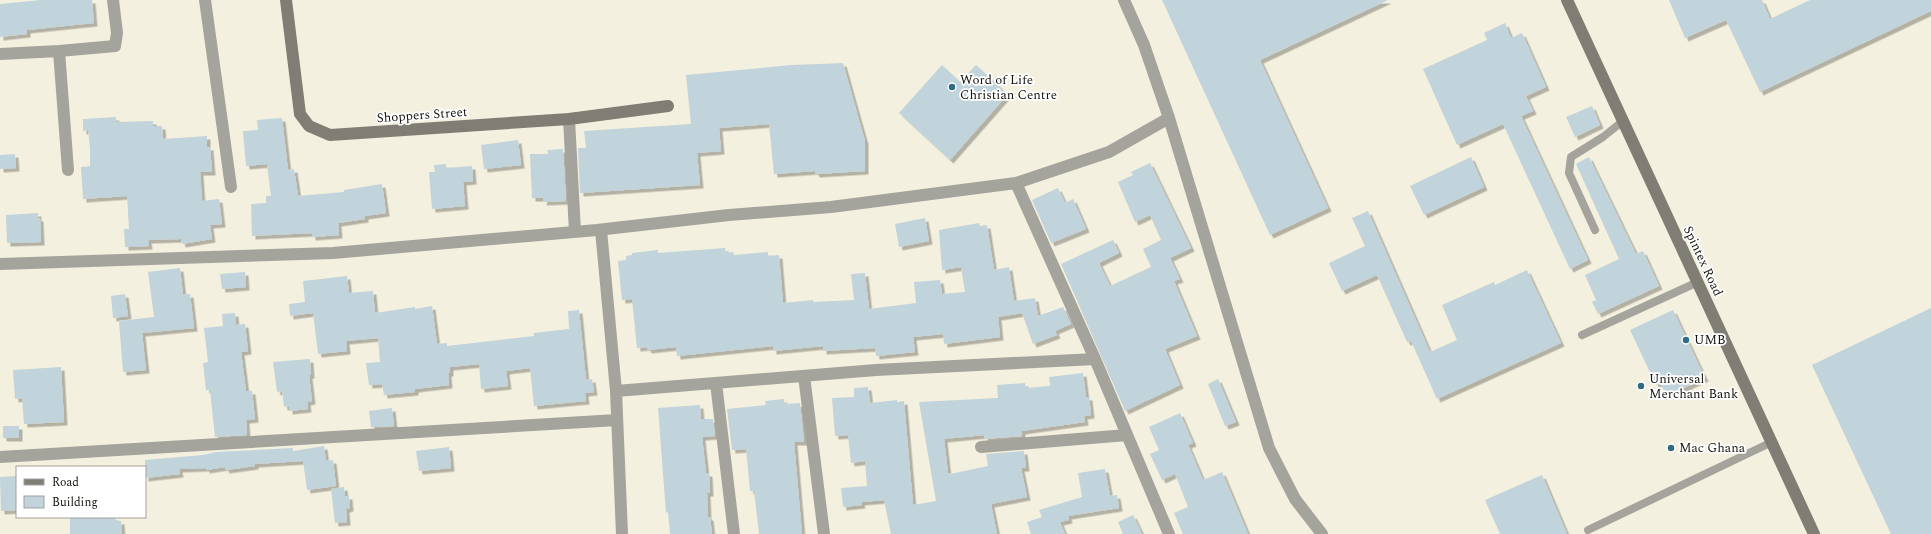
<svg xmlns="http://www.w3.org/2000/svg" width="1931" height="534" viewBox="0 0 1931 534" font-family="Spectral,serif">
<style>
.building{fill:#c1d3db;filter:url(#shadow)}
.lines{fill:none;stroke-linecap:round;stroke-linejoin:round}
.lane{stroke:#a4a39c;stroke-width:8}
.street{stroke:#a4a39c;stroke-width:12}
.secondary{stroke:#807e74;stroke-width:12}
.poi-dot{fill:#2f6b82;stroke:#fff;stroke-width:1.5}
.labels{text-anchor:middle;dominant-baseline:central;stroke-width:3.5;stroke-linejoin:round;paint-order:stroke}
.poi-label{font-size:13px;fill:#13120c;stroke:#fff;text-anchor:start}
.street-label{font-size:13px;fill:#13120c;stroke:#fff}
</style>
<defs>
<filter id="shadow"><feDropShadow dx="3.5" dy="3.5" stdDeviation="0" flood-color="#0004"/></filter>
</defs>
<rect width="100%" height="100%" fill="#f4f0df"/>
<path class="building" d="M41 0H92L94 23 27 30V34L0 37V4Z
M1162 0H1388L1260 60 1328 208 1270 235Z
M1669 0H1762L1770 19 1810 0H1931V11L1760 92 1726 20 1685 38Z
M1505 23 1511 38 1522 33 1546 87 1526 96 1533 111 1521 116 1588 260 1570 269 1503 124 1457 145 1423 69 1487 40 1484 33Z
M843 63 865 141V171L816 174 815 171 774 174 769 124 719 128 721 151 697 153 700 185 580 193 578 148H586L584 131 691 124 686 75 792 65Z
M942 65 960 82 976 65 1008 94 950 160 899 113Z
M1592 106 1600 125 1575 137 1566 117Z
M116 117V122L153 121V126H162L163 139 207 136V147H210L212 172H200L202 201 219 199 222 224 210 225 212 239 182 244 181 239 148 240 149 246 125 247 124 229H129L127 196 83 199 81 167 90 166V149L88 130 83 131V119Z
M282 118 288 170 294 169 298 196 344 192V190L382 184 386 213 365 216V219L338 223 339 235 312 237V233L252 236 251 204 266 203V196H271L267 164 246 166 243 131 258 130 257 120Z
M518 140 521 165 484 169 481 145Z
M563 149 566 201 543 202 544 198H532L530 154H548L547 150Z
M15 154 16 168 0 169V155Z
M1471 157 1484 187 1424 215 1410 186Z
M1589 157 1636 254 1643 251 1659 286 1598 314 1592 302 1596 300 1585 275 1619 259 1576 164Z
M1150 163 1191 248 1170 258 1180 279 1174 281 1197 336 1165 349 1180 385 1125 411 1061 264 1113 240 1119 253 1099 263 1110 286 1151 267 1143 249 1161 240 1150 215 1135 222 1118 182 1133 175 1131 172Z
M446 164V168L472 166 473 181 463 182 465 206 432 209 429 172H435L434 165Z
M1058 188 1065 203 1073 199 1086 229 1051 243 1032 200Z
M1368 211 1430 352 1457 340 1442 305 1494 282 1495 285 1527 270 1561 343 1437 399 1411 341 1407 342 1377 275 1342 291 1329 263 1365 246 1352 218Z
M38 213V218H40L41 242 7 243 6 215Z
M925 218 929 241 899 247 895 224Z
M979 223 980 226 987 225 994 270 1009 267 1014 301 1035 298 1038 316 1063 307 1071 324 1055 331 1057 335 1033 344 1022 313 998 317 1000 337 944 344 943 334 913 337 915 352 876 356 875 348 823 351V346L773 351V346L677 356 676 347 648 350 647 347 637 348 632 299 622 300 618 261 626 260V256L632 255V253L658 250V253L725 248 726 253 733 252 734 255 768 252V256L779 255 783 303 813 300V302L854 300 851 274 865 273 869 309 916 303 914 282 940 280 942 294 965 292 961 267 942 270 939 230Z
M180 268 183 295 190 294 194 328 142 333 146 370 123 372 119 321 154 317 148 272Z
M245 272 246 287 222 289 220 274Z
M347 276 349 293 373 291 375 313 415 307V309L432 306 437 344 447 343V346L534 336V333L569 329 568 311 579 310 586 380 592 379 594 392 585 393 586 401 534 406 530 368 506 371 508 386 481 389 479 364 450 367V373H448L449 385 415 389V392L384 395 382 384 369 385 366 363 380 362 378 338 346 341 347 351 318 354 313 313 290 316 289 304 305 302 303 281Z
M125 294 128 316 113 318 111 296Z
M1931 308V534H1891L1812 365Z
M1673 310 1705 378 1667 396 1660 383 1656 385 1630 330Z
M235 313 236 325 245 324 248 351 241 352 246 391H252L255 419 246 420 247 435 215 437 210 390H206L203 363 208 362 204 328 223 326 222 314Z
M310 359 311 375H309L312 401 307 402 308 409 289 411V406L284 407 282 391 277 392 273 362Z
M61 367 64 422 24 424 22 398 15 399 13 370Z
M1083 373 1086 397H1089L1091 415 1084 416 1085 422 1022 431V436L985 439 984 435 944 439 948 473 950 474 988 466 986 454 1024 451 1026 468H1021L1027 497 991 504 997 534H891L884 500 861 502 862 505 843 507 841 488 867 486 865 461 851 463 848 435 835 436 832 398 854 397V388L868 387 870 403 897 400V402L904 401 913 505 936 501 919 402 998 398 997 385 1025 383 1026 388 1050 386 1049 377Z
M1218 379 1236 422 1225 426 1208 384Z
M784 399V404L800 403 804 442H794L802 534H759L754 491H750L746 449 732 450 727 409 766 405 765 401Z
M700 405 701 419H713L715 436 702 437 706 473H709L710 493H707L708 517H710L712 534H670L668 512 666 513 658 408Z
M392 408 394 426 371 427 369 411Z
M1180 413 1193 443 1188 445 1203 480 1222 472 1248 534H1183L1174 513 1188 507 1175 474 1162 480 1150 454 1159 450 1149 427Z
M3 426H19V438H3Z
M324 446 326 461 333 460 336 486 307 490 303 461 255 464V466L226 470 225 467 206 470V468L179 469 180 474 145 478V460L203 455 216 452 293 448V451Z
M449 447 451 468 419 471 416 451Z
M1105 469 1110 496 1117 495 1119 508 1068 516 1069 520 1060 522 1065 534H1031L1027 522 1042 517 1039 510 1082 497 1078 473Z
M1542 475 1567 534H1500L1485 500Z
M17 476V510L1 511 0 477Z
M344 487 345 496H349L350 508 346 509 347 522 335 523 331 489Z
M1133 515 1142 534H1123L1118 522Z
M115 517 116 521H121L122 534H70V518Z"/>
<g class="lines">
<path class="lane" d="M1595 230 1569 173 1571 157 1603 137 1623 121
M1582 335 1698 282
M1588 530 1772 442"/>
<path class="street" d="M205 0 231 187
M1124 0 1144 45 1169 118 1269 448 1295 499 1322 534
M59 51 68 170
M0 54 59 51 115 46 117 33 113 0
M569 119 575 232
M1016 183 1095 359 1169 534
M601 230 616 391 622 534
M0 264 333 253 597 230 729 215 831 207 1016 183 1109 152 1169 118
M804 376 824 534
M716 383 734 534
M616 391 876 370 1095 359
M981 447 1127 435
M0 457 617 420"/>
<path class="secondary" d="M286 0 300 114 309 126 330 135 569 119 668 106
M1567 0 1814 534"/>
</g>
<g class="poi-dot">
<circle cx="952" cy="87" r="4"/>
<circle cx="1686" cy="340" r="4"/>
<circle cx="1641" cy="386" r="4"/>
<circle cx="1671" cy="448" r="4"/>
</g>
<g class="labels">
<g class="poi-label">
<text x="960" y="80">Word of Life<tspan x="960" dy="15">Christian Centre</tspan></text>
<text x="1694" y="340">UMB</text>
<text x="1649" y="379">Universal<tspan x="1649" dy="15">Merchant Bank</tspan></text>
<text x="1679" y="448">Mac Ghana</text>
</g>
<g class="street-label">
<text transform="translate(422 115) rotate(-4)">Shoppers Street</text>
<text transform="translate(1703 261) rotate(65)">Spintex Road</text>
</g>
</g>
<rect x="16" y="466" width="130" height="52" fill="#ffffff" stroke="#a1a09e"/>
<rect x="24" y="479" width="20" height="6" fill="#807e74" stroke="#a1a09e"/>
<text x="52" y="486" font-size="12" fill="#13120c">Road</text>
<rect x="24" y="496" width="20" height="12" fill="#c1d3db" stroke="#a1a09e"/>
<text x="52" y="506" font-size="12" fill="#13120c">Building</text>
</svg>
